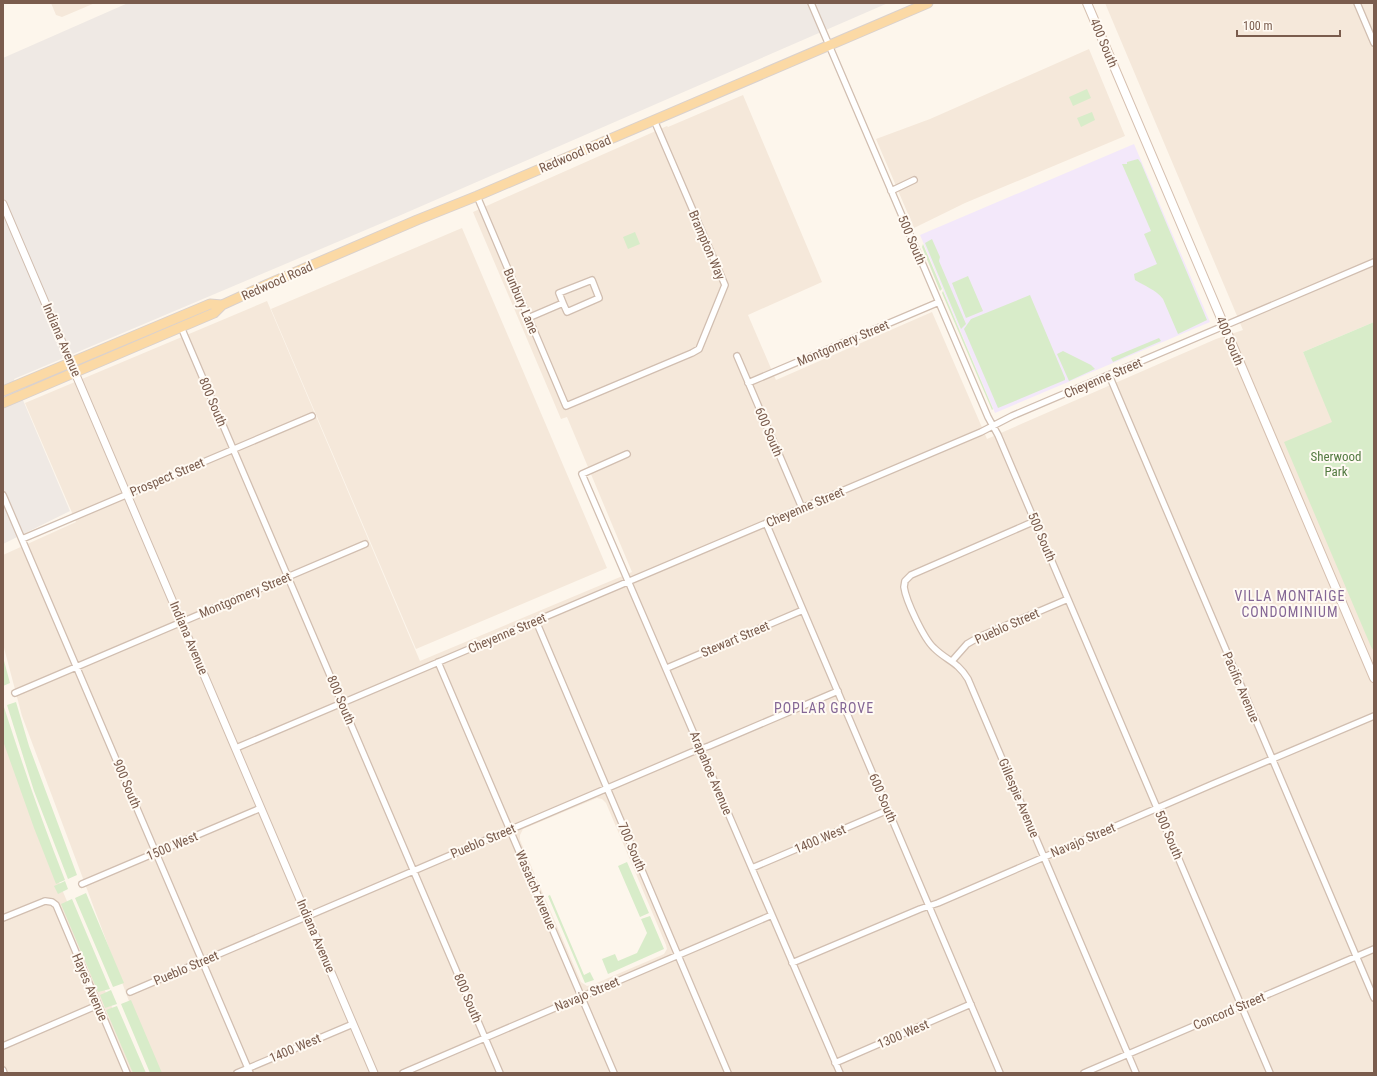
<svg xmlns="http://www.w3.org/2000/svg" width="1377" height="1076" viewBox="0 0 1377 1076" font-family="'Roboto Condensed',sans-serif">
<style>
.residential{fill:#f5e8da;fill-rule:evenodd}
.industrial{fill:#efe9e4}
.education{fill:#f3e8fa}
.green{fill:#d8ecc9}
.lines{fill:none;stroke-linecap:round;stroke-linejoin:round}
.minor-casing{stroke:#d1beb0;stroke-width:8}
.tertiary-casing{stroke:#d1beb0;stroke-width:9}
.secondary-casing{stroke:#d6c0b0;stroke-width:10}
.primary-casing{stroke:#dad1cd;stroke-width:11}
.minor{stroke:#fff;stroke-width:5.5}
.tertiary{stroke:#fff;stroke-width:7}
.secondary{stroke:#fff;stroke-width:8}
.primary{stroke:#fbd9a5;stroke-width:9}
.labels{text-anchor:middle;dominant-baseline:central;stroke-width:4;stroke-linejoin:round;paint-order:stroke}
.street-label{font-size:13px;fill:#7a5c4d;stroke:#fffaf3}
.park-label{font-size:13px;fill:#537a41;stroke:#fffaf3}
.neighbourhood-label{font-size:14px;letter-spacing:1px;fill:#846695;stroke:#fffaf3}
</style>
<rect width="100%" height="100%" fill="#fdf6ec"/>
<path class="residential" d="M51 3H95L62 17 56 15Z
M1105 3H1374V322L1303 352 1333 422 1372 648H1374V1073H156L22 716 3 644V555L76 522 25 403 267 301 420 661 632 572 567 417 561 419 473 212 667 126 668 127 743 95 822 282 748 315 776 380 932 312 987 439 1216 339 1243 330ZM597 798 602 799 606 803 666 945 667 949 664 954 662 955 592 985 587 986 581 982 520 840V835L523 829Z
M1089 49 1125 136 965 203 914 228 876 139 930 119Z
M462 228 607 568 416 649 271 309Z
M3 723 58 880 140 1073H3Z"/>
<path class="industrial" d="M128 3H888L401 215 14 379 70 511 3 544V58Z"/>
<path class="education" d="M1134 144 1210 322 995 413 920 235Z"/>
<path class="green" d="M1087 89 1091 98 1073 106 1069 97Z
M1092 112 1095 120 1081 127 1077 118Z
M1138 159 1141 163 1207 320 1178 334 1163 299C1156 290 1145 286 1135 280L1134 274 1157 264 1144 234 1151 231 1122 164H1127V162Z
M635 232 640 244 628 249 623 237Z
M932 239 940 257 939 261 966 324 961 329 925 243Z
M923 244 942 289 940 291 922 247Z
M968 276 983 311 966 318 952 283Z
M943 291 993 409 992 410 942 293Z
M1030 295 1065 378V380L998 408 964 329 971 319Z
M1374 322V648L1372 649 1284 442 1332 422 1303 352Z
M1159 338 1161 341 1113 362 1111 358Z
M1063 351 1091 365 1095 369 1069 381 1057 354Z
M3 657 10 683 3 686Z
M16 702 29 746 77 875 68 879 34 791 7 705Z
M3 704C22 763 42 822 65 880L56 884 34 828 3 741Z
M627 862 649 913 640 917 618 866Z
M65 881 68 889 58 894 54 886Z
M86 893 124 983 113 987 75 898Z
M550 895 584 975 590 972 594 980 585 983 548 896Z
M72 899 110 989 98 992 61 904Z
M650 916 664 949 608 974 602 959 615 954 618 961 637 953 647 933 641 919Z
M111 990 117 1004 105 1008 100 995Z
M131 1000 162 1073H150L121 1004Z
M117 1006 146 1073H133L106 1010Z"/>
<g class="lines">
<g class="minor-casing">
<path id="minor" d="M811 3 988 417 998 435 1270 1073
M1357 3 1374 43
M891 191 914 180
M477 196 566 406 692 353 699 349 725 285 654 120
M528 318 563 303 559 293 592 280 599 298 567 312 563 303
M181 327 500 1073
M737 356 802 508
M1109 375 1374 998
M748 383 939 302
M627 454 582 474 840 1073
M3 495 250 1073
M1035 521 911 575 905 581 904 587C906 601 924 639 934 648 947 661 957 661 968 679L1136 1073
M766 523 1000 1073
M22 539 312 416
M536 621 728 1073
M952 661 967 644 979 637 1068 599
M438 662 614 1073
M667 668 803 610
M15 693 365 544
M236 748 981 432 1012 416 1374 262
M752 868 888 810
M82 884 261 808
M3 918 45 901 52 902 56 905 127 1073
M792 963 920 909 938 903 1213 784 1374 716
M130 992 692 752 709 746 838 691
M3 1046 98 1005
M835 1063 971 1004
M3 1070 4 1073
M237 1073 353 1024
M403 1073 772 915
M1084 1073 1374 949"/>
</g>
<g class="tertiary-casing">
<path id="tertiary" d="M3 204 374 1073"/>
</g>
<g class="secondary-casing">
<path id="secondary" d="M1087 3 1374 678"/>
</g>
<g class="primary-casing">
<path id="primary" d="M3 391 210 304 222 305
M3 403 214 313 222 305 268 284 417 220 477 196 928 3"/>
</g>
<use href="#minor" class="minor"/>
<use href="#tertiary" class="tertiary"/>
<use href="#secondary" class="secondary"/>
<use href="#primary" class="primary"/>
</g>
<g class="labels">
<g class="street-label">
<text transform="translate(1104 43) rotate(67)">400 South</text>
<text transform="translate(575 154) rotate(-23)">Redwood Road</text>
<text transform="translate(912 240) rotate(67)">500 South</text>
<text transform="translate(707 245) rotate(67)">Brampton Way</text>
<text transform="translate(277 281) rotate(-24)">Redwood Road</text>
<text transform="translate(521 301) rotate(67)">Bunbury Lane</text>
<text transform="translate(62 340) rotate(67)">Indiana Avenue</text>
<text transform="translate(1230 341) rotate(67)">400 South</text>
<text transform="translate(843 343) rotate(-23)">Montgomery Street</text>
<text transform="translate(1103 378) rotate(-23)">Cheyenne Street</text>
<text transform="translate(213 402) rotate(67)">800 South</text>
<text transform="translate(769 432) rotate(67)">600 South</text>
<text transform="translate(167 477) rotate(-23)">Prospect Street</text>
<text transform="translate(805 507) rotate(-23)">Cheyenne Street</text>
<text transform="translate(1042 537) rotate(67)">500 South</text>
<text transform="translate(245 595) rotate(-23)">Montgomery Street</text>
<text transform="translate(1007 626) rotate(-24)">Pueblo Street</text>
<text transform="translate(507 633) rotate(-23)">Cheyenne Street</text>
<text transform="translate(189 638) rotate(67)">Indiana Avenue</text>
<text transform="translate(735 639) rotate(-23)">Stewart Street</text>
<text transform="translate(1241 687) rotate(67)">Pacific Avenue</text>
<text transform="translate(341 700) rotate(67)">800 South</text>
<text transform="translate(711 773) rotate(67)">Arapahoe Avenue</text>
<text transform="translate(127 784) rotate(67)">900 South</text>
<text transform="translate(883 798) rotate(67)">600 South</text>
<text transform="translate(1019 798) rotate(67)">Gillespie Avenue</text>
<text transform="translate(1169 835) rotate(67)">500 South</text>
<text transform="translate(820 839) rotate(-23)">1400 West</text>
<text transform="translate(1083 840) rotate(-23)">Navajo Street</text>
<text transform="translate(483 841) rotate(-23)">Pueblo Street</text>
<text transform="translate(172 846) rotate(-23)">1500 West</text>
<text transform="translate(632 847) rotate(67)">700 South</text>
<text transform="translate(536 890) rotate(67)">Wasatch Avenue</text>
<text transform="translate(316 936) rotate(67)">Indiana Avenue</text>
<text transform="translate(186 968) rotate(-23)">Pueblo Street</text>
<text transform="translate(90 987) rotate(67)">Hayes Avenue</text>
<text transform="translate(587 994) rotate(-23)">Navajo Street</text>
<text transform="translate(468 998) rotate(67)">800 South</text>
<text transform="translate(1229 1011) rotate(-23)">Concord Street</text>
<text transform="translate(903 1034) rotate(-23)">1300 West</text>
<text transform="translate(295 1048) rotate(-23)">1400 West</text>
</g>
<g class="park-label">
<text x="1336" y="456">Sherwood<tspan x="1336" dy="15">Park</tspan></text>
</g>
<g class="neighbourhood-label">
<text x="1290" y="596">VILLA MONTAIGE<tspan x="1290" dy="16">CONDOMINIUM</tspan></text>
<text x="824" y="708">POPLAR GROVE</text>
</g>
</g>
<rect width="1377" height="1076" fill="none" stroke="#7a5c4d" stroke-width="8"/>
<path d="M1237 30v6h103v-6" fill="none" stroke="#7a5c4d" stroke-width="2"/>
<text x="1243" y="30" font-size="12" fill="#7a5c4d" stroke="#fffaf3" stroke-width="3" paint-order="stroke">100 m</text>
</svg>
